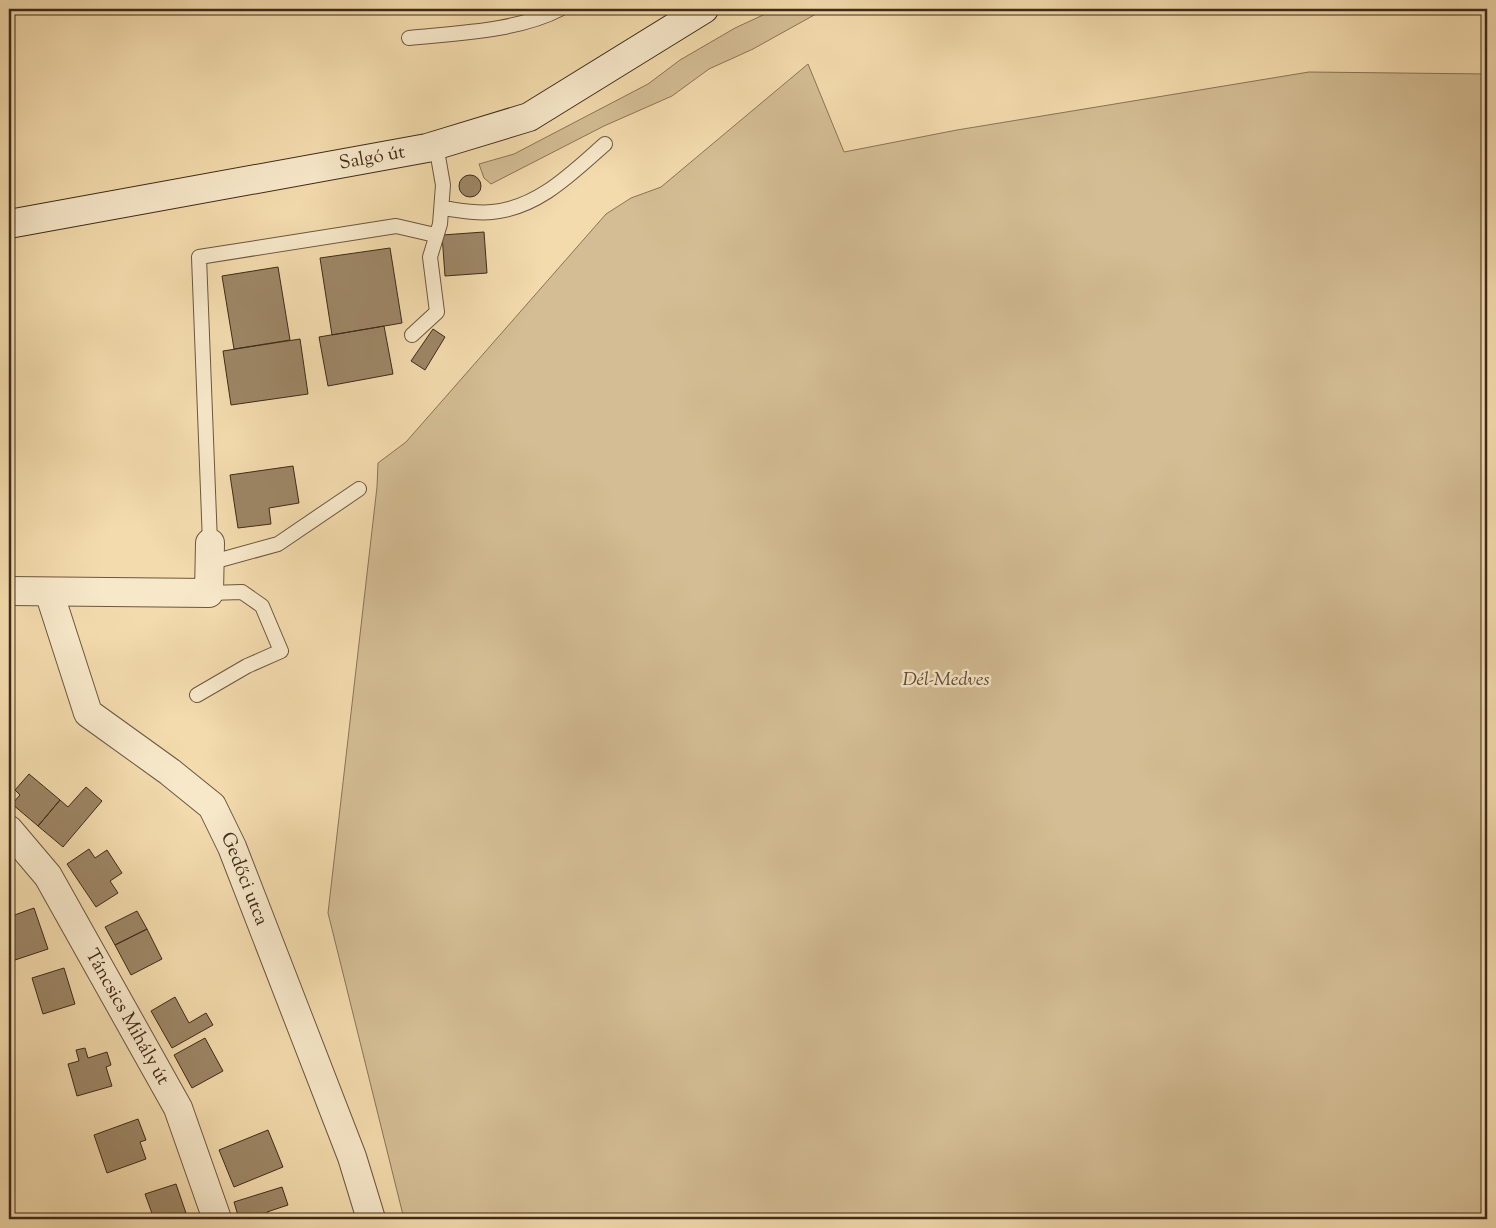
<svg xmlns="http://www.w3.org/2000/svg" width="1496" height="1228" viewBox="0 0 1496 1228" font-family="'Sorts Mill Goudy',serif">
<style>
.green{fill:#d4bd94;stroke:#8a7457}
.building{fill:#9d8666;stroke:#3f2a1a}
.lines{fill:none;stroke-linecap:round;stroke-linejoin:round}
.lane-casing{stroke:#6c563f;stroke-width:16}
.street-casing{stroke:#6c563f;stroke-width:30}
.secondary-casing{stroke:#3f2a1a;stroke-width:30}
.lane{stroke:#f7e8ca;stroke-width:14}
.street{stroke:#f7e8ca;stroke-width:28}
.secondary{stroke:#f7e8ca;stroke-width:28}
.labels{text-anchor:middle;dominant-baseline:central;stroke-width:5;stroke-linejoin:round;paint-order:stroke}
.street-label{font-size:19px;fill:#3f2a1a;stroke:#f7e8ca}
.park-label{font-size:19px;font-style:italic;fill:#5d4732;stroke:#f7e8ca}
</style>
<rect width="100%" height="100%" fill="#f3dbad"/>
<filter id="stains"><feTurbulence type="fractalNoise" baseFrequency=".004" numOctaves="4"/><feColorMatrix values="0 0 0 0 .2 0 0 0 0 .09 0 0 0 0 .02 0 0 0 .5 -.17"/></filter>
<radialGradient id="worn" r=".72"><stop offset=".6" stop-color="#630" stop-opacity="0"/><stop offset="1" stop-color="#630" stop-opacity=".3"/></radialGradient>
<path class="green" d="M776 9H825L753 49 709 69 672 96 604 126 491 184 484 178 479 164 514 154 648 84 680 60 735 28Z
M808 64 844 152 957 130 1309 72 1487 74V1219H404L328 913 377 487 378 463 406 442 606 214 631 198 661 187Z"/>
<path class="building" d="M459 186a11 11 0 1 1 22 0a11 11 0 1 1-22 0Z
M484 232 487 273 445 276 442 235Z
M390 248 402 323 332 335 320 258Z
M278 267 290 340 234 349 222 276Z
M384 326 393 374 328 386 319 337Z
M433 329 445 337 425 370 411 361Z
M300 339 308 394 231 405 223 351Z
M293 466 299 503 269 508 271 524 238 528 230 475Z
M29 774 60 800 38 826 12 804 20 795 15 790Z
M86 787 102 801 63 847 38 826 60 800 68 807Z
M89 849 95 858 107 850 122 873 110 881 118 893 96 907 67 864Z
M34 908 48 949 9 962V917Z
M137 911 147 929 115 945 105 927Z
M147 929 162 959 131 975 115 945Z
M64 968 75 1004 43 1014 32 978Z
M175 997 189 1023 206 1013 213 1025 172 1048 151 1011Z
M205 1038 223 1071 192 1088 174 1055Z
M85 1048 88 1058 107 1052 111 1065 106 1067 112 1086 77 1096 68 1064 79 1061 76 1050Z
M138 1119 146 1140 140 1142 146 1159 107 1173 94 1135Z
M268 1130 283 1167 234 1187 219 1150Z
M176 1184 188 1219H154L145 1194Z
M282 1187 288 1205 267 1212 269 1219H239L234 1202Z"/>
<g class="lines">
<g class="lane-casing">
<path id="lane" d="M409 38C457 33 518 31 560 9
M442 208C458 210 475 214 492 212 538 208 572 173 605 144
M412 335 437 312 430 257 440 224 443 185 436 145
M210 543 199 257 396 226 435 235
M209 563 278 544 359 489
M197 695 247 666 281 651 262 606 242 592 209 593"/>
</g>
<g class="street-casing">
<g id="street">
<path d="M9 591 209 593 210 543"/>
<path id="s1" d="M49 592 88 713 170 772 212 806 232 847 352 1157 371 1219"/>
<path id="s2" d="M9 830 48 876 178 1108 217 1219"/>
</g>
</g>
<g class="secondary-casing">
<g id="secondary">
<path id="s3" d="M9 224 427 148 529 117 704 9"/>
</g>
</g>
<use href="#lane" class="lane"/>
<use href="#street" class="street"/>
<use href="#secondary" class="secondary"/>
</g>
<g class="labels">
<g class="street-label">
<text stroke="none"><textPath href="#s3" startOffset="369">Salgó út</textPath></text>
<text stroke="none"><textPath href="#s1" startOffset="362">Gedőci utca</textPath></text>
<text stroke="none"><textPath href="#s2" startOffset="222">Táncsics Mihály út</textPath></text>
</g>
<g class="park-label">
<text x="946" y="680">Dél-Medves</text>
</g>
</g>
<rect width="1496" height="1228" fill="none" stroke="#f3dbad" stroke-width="30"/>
<rect x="10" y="10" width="1476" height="1208" fill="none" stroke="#3f2a1a" stroke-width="2.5"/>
<rect x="15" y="15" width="1466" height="1198" fill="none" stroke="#3f2a1a"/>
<rect width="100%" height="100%" filter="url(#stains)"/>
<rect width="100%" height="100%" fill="url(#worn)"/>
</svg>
